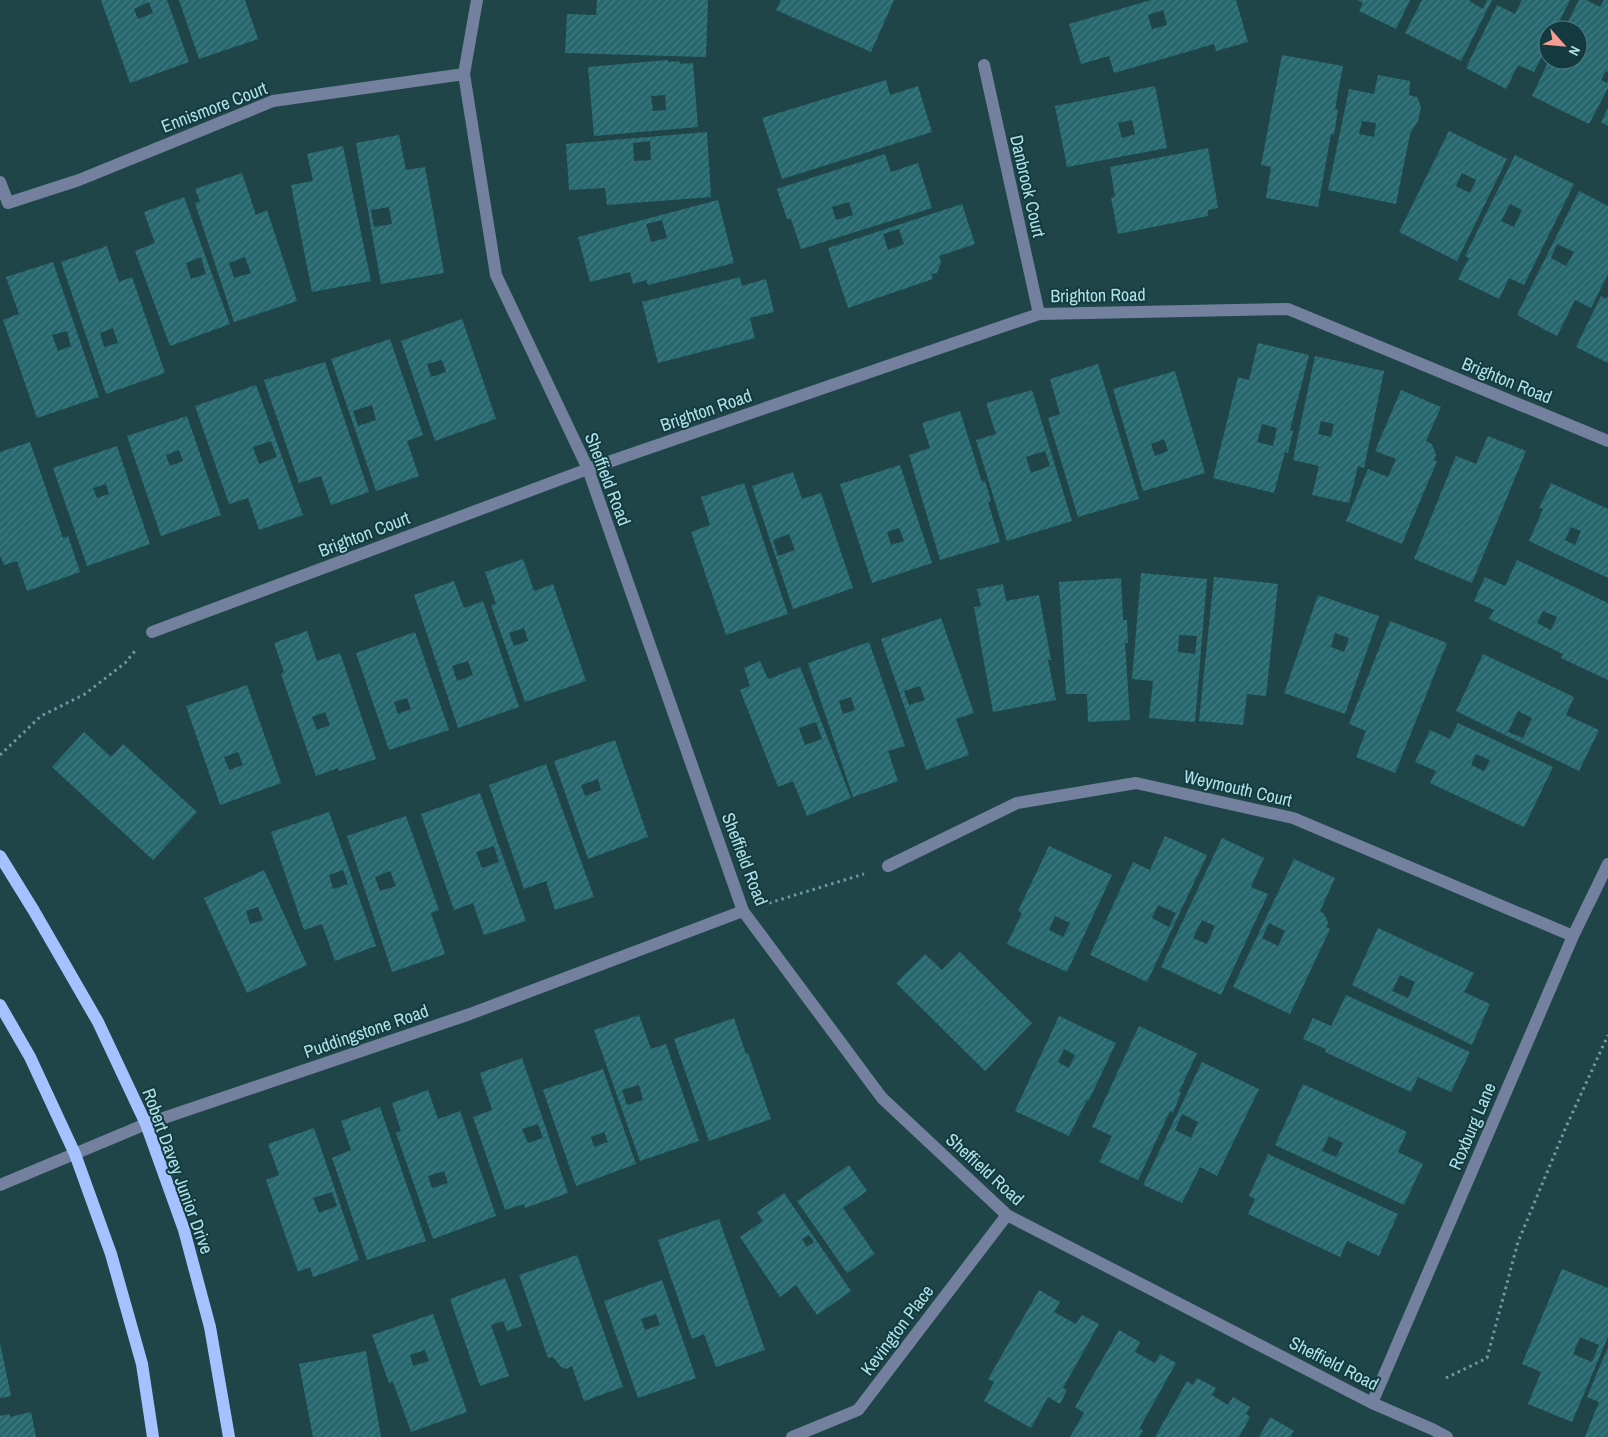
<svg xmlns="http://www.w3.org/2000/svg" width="1608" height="1437" viewBox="0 0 1608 1437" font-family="'Archivo Narrow',sans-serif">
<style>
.building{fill:url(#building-hatch);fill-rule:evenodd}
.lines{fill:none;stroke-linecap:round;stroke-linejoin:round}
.path{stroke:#6d9ba1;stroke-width:3;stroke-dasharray:2.5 4;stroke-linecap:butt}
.minor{stroke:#73819f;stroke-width:12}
.major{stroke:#a6c1ff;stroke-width:12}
.labels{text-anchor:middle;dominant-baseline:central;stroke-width:4;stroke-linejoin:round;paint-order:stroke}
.street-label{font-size:18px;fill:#ade2e9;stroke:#143a3f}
</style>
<defs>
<pattern id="building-hatch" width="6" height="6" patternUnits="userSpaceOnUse" patternTransform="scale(1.25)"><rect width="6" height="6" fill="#27676e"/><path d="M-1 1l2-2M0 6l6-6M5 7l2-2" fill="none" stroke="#447c83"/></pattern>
</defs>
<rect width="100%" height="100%" fill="#1f4549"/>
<path class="building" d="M101 0H167L189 62 130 83ZM149 2 153 13 138 19 134 9Z
M179 0H245L258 39 199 59Z
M597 0H708L706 57 565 53 567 14 596 15Z
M781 0H894L871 52 776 10Z
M1151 0H1236L1248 42 1216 51 1214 44 1114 73 1109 56 1081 64 1069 24ZM1163 10 1167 25 1152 29 1148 15Z
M1357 0H1410L1396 29 1359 11 1363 3Z
M1422 0H1470L1469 1 1483 9 1487 0H1492L1461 61 1405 33Z
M1522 0H1570L1555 30H1548V45L1534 72 1518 65 1506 89 1466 68 1497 5 1515 14Z
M1579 0H1586L1600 7 1604 0H1608V72L1606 71 1601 80 1607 83 1608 80V88L1589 124 1532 96 1549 60H1578V30H1564Z
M1282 55 1343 66 1335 109 1338 110 1334 135 1331 134 1318 207 1266 198 1271 167 1261 165Z
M668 60V62L679 61 680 64 693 63 698 127 594 136 588 67ZM665 95 666 110 653 111 651 96Z
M1378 75 1410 81 1409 95 1417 97 1421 107 1418 121 1410 134 1396 204 1328 190 1349 89 1374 94ZM1362 121 1376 123 1374 137 1359 134Z
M886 80 890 95 918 86 932 132 782 179 762 118Z
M1155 86 1167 148 1067 167 1055 106ZM1132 120 1135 134 1122 138 1118 123Z
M1608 108V126L1601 122Z
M1449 131 1507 159 1457 261 1399 232ZM1462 173 1476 180 1470 193 1456 186Z
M707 132 711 197 607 205 605 188 569 190 566 144ZM650 141 651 160 634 161 633 143Z
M399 135 406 170 425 167 444 273 381 284 356 143ZM389 207 392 224 374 227 371 210Z
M343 146 371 281 312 292 291 185 313 181 307 154Z
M1208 148 1218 208 1208 210V216L1118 234 1111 198 1115 197 1110 167Z
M885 154 891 172 918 163 932 208 801 249 791 219H787L777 189ZM849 202 853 215 836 220 832 207Z
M1515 155 1574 184 1524 285 1509 278 1499 299 1458 279 1469 258 1465 256ZM1510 204 1522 210 1514 227 1501 221Z
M242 173 256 215 267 210 297 301 234 322 195 203 200 201 195 189ZM245 257 251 273 234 278 229 263Z
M1579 191 1608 206V274L1591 308 1575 300 1557 336 1517 315ZM1557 244 1574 252 1566 266 1551 258Z
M184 197 230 324 170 346 135 251 155 243 144 212ZM201 257 206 274 191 279 186 263Z
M718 200 734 263 648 285 646 280 633 284 630 272 590 282 578 237ZM662 220 667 238 651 242 646 224Z
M962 204 975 244 939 256 941 262 937 273 931 274 933 279 848 308 828 248ZM899 229 904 244 888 250 883 234Z
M107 246 119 282 132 277 165 373 106 394 61 262ZM113 328 118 343 104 347 100 333Z
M53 262 99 397 37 418 3 320 19 314 6 277ZM67 331 71 346 58 351 52 335Z
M740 277 742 286 766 279 774 312 750 318 755 338 658 363 642 302Z
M1601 296 1606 299 1608 296V363L1576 347Z
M462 319 496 419 435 441 401 341ZM442 360 446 372 431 377 427 364Z
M390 339 423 435 407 441 419 476 376 491 331 359ZM372 405 376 420 358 426 353 411Z
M1258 343 1309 355 1290 430 1293 431 1288 453 1285 452 1274 493 1213 478 1238 377 1249 380ZM1262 424 1277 428 1273 446 1257 442Z
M1315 356 1384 371 1364 468 1358 466 1349 503 1312 495 1319 466 1293 460ZM1321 421 1334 424 1331 437 1318 434Z
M325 362 369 492 331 505 321 476 299 483 264 380Z
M1098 364 1139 499 1078 517 1048 418 1060 414 1050 379Z
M1175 371 1205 473 1143 491 1113 389ZM1164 439 1168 451 1155 456 1151 444Z
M256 385 303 515 259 530 248 498 229 504 195 406ZM271 441 277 457 259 464 253 447Z
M1032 390 1072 521 1007 541 976 440 996 434 986 403ZM1045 451 1050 466 1031 473 1026 457Z
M1401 390 1441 407 1426 441 1432 444 1436 455 1434 460 1437 461 1402 544 1346 521 1368 469 1388 477 1396 459 1375 451Z
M960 411 982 482 985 481 991 501 988 502 1000 542 940 560 909 455 930 448 922 423Z
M187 416 221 515 161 536 127 436ZM179 450 183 461 170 466 166 455Z
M1488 436 1526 451 1472 583 1414 559 1456 456 1476 464Z
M30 442 63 538 68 536 80 572 27 591 17 561 4 565 0 555V452Z
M117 446 150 544 87 566 53 468ZM106 484 109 494 97 498 93 488Z
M900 465 932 563 872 583 840 484ZM899 528 904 541 891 545 887 532Z
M793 472 802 499 821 493 853 588 793 609 752 486ZM789 534 795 550 778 556 773 540Z
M744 483 788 614 726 635 691 532 710 525 701 497Z
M1551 483 1608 509V578L1529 541 1543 509 1539 508ZM1571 527 1581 531 1575 545 1565 540Z
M523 559 534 591 553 584 586 681 525 702 491 605 496 604 485 572ZM524 628 528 641 514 646 509 633Z
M1517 560 1608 603V680L1561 658 1563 654 1489 619 1494 610 1474 601 1485 577 1505 586ZM1543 611 1557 617 1551 630 1537 623Z
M1141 573 1207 579 1195 722 1149 718 1153 681 1132 679ZM1179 635 1197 636 1195 654 1178 652Z
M1214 577 1278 584 1266 696 1247 694 1243 725 1199 721Z
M1121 578 1123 620H1127L1128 643H1125L1130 720 1088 722 1087 694H1066L1059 582Z
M454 581 464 608 483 601 519 707 458 728 414 595ZM468 661 473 675 457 681 452 666Z
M1003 584 1006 601 1039 595 1051 660H1048L1056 700 993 712 974 607 981 606 977 589Z
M1318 595 1379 616 1345 714 1284 693ZM1335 633 1349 638 1344 652 1331 647Z
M941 618 974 713 956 719 969 755 926 770 881 639ZM920 686 925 700 909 705 904 691Z
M1390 621 1447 643 1395 773 1356 757 1366 731 1349 724Z
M307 631 317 661 340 653 376 759 339 771 338 768 316 776 281 674 284 672 274 643ZM325 712 330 725 317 730 312 717Z
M415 632 449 730 389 750 356 653ZM407 698 411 709 398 714 394 702Z
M869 642 905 746 888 751 898 781 853 797 808 663ZM851 697 855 710 843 714 839 701Z
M1483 654 1574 697 1566 715 1599 730 1579 771 1456 711ZM1518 711 1532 718 1523 738 1508 732Z
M760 661 768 679 800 667 851 798 807 816 793 781 778 787 740 690 750 686 744 668ZM816 722 822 739 805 745 799 728Z
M247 685 281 783 220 805 186 706ZM238 752 243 765 229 770 224 757Z
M1458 723 1553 767 1524 827 1430 783 1436 771 1415 762 1430 730 1450 739ZM1476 754 1490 760 1484 771 1471 765Z
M84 732 111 757 123 744 197 812 153 860 52 767Z
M615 740 648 837 588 859 554 761ZM598 779 601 790 585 796 581 785Z
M546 764 594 897 555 910 546 881 524 889 489 785Z
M480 793 526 921 484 935 473 903 454 910 421 814ZM494 846 499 862 482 868 476 852Z
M329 812 376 946 335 961 322 924 304 930 271 832ZM343 870 348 884 333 889 329 875Z
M406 816 439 910 431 913 445 954 392 972 347 836ZM390 871 396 886 380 891 375 877Z
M1165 836 1207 855 1147 982 1090 955 1133 862 1150 870ZM1158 905 1176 913 1169 927 1152 918Z
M1222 838 1264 858 1251 887 1268 894 1221 995 1161 967ZM1202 920 1215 926 1207 944 1193 938Z
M1049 846 1112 875 1067 972 1007 944 1022 913 1018 911ZM1055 916 1070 923 1063 937 1049 930Z
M1294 859 1335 878 1320 911 1324 914 1326 918 1328 923 1326 927 1330 929 1290 1014 1233 987ZM1269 923 1285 931 1278 946 1262 938Z
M264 870 307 965 247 993 204 898ZM258 907 263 920 250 924 246 911Z
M1378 928 1474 973 1464 992 1490 1004 1472 1045 1352 985ZM1400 975 1415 982 1408 998 1392 991Z
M960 952 1032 1023 985 1071 896 983 925 954 942 970Z
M1346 995 1470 1052 1451 1092 1418 1077 1411 1092 1325 1052 1326 1049 1303 1039 1313 1018 1331 1026Z
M639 1015 651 1049 666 1044 699 1141 640 1161 594 1030ZM639 1085 643 1100 627 1105 622 1090Z
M1059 1016 1116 1043 1089 1100H1087L1069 1136 1015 1111ZM1064 1049 1075 1055 1069 1068 1058 1062Z
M734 1018 746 1054 748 1053 771 1119 709 1141 674 1039Z
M1139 1026 1197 1053 1179 1092 1181 1093 1173 1113 1170 1111 1138 1180 1099 1162 1112 1136 1092 1127Z
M522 1058 568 1193 525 1208 524 1204 505 1210 473 1117 492 1110 480 1073ZM538 1124 543 1138 528 1143 522 1129Z
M1202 1062 1259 1089 1217 1176 1200 1167 1182 1203 1143 1185ZM1182 1114 1198 1122 1191 1138 1175 1130Z
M603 1069 636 1164 576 1186 543 1090ZM604 1132 608 1142 594 1147 591 1137Z
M1303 1084 1407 1132 1398 1152 1423 1164 1404 1205 1275 1145ZM1329 1136 1343 1143 1336 1157 1322 1151Z
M428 1090 438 1119 460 1111 496 1216 433 1239 396 1133 401 1131 392 1103ZM444 1171 448 1183 432 1188 428 1176Z
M380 1107 426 1241 367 1260 332 1158 351 1150 341 1121Z
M314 1128 359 1260 313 1277 310 1267 298 1272 266 1180 279 1175 268 1144ZM332 1192 337 1206 319 1213 313 1198Z
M1268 1154 1398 1214 1379 1256 1347 1241 1340 1257 1248 1214 1255 1199 1249 1196Z
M849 1165 867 1191 843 1208 875 1254 847 1273 797 1201Z
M784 1193 851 1291 817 1315 796 1285 780 1297 740 1237 763 1221 757 1212ZM809 1235 814 1242 807 1247 802 1239Z
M719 1219 765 1350 716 1367 704 1334 692 1339 658 1240Z
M577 1255 623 1387 584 1401 572 1366 566 1369 561 1367 553 1357 548 1358 519 1275Z
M1562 1269 1608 1288V1337L1572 1422 1528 1404 1541 1372 1522 1364ZM1580 1337 1599 1345 1592 1362 1573 1354Z
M505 1278 522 1326 507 1331 503 1321 491 1325 509 1376 480 1386 450 1299Z
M662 1280 696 1378 638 1398 604 1301ZM656 1314 660 1325 645 1330 641 1319Z
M1039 1290 1060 1302 1054 1312 1076 1324 1082 1315 1099 1324 1063 1388 1067 1390 1060 1404 1048 1397 1031 1428 984 1401 994 1382 988 1379Z
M433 1314 467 1412 411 1432 393 1382 389 1383 372 1335ZM425 1350 429 1361 413 1366 410 1355Z
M1119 1330 1140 1342 1135 1352 1155 1363 1160 1354 1176 1363 1139 1429 1143 1430 1139 1437H1070L1084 1413 1075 1407Z
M0 1343 11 1396 0 1398Z
M1608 1347V1437H1585L1599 1402 1587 1397Z
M366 1351 381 1437H313L299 1364Z
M1197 1378 1216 1388 1212 1395 1228 1405 1233 1397 1250 1407 1246 1414 1250 1417 1239 1437H1155L1187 1381 1193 1385Z
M31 1412 36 1437H0V1416L9 1414 10 1417Z
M1270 1417 1294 1431 1290 1437H1259Z"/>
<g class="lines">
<path class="path" d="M0 755 41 716 85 694 125 663 135 651
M769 903 864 874
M1446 1378 1487 1358 1518 1242 1566 1127 1608 1035"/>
<path class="minor" d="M477 0 464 74 496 275 588 469 743 911 882 1098 1007 1215 1372 1403 1432 1429 1447 1437
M984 65 1039 314
M0 182 8 203 79 180 273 101 464 74
M152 632 588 469 1039 314 1288 309 1608 441
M888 866 1017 803 1136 783 1293 818 1573 936
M0 1185 146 1124 470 1014 743 911
M1372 1403 1573 936 1608 864
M792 1437 858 1410 1007 1215"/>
<path class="major" d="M0 856 34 911 98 1022 146 1124 184 1230 210 1327 229 1437
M0 1005 30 1057 75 1154 111 1254 142 1364 153 1437"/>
</g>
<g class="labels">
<g class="street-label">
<text transform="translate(214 107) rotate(-21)">Ennismore Court</text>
<text transform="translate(1028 186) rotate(77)">Danbrook Court</text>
<text transform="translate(1098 295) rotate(-1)">Brighton Road</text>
<text transform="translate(1507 380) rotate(22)">Brighton Road</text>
<text transform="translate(706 410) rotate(-19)">Brighton Road</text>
<text transform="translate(608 479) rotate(69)">Sheffield Road</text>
<text transform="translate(364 534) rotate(-21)">Brighton Court</text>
<text transform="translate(1238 788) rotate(13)">Weymouth Court</text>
<text transform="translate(745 859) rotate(69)">Sheffield Road</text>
<text transform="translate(366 1031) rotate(-19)">Puddingstone Road</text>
<text transform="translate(1472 1126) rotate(-67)">Roxburg Lane</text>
<text transform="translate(985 1169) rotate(42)">Sheffield Road</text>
<text transform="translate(178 1171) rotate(70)">Robert Davey Junior Drive</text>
<text transform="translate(897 1330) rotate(-53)">Kevington Place</text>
<text transform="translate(1334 1363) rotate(27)">Sheffield Road</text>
</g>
</g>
<g transform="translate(1563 45) rotate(117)"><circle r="24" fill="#143a3f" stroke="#517d83"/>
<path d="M0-4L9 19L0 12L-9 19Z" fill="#f59c93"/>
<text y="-8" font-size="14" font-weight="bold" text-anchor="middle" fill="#ade2e9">N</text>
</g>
</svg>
